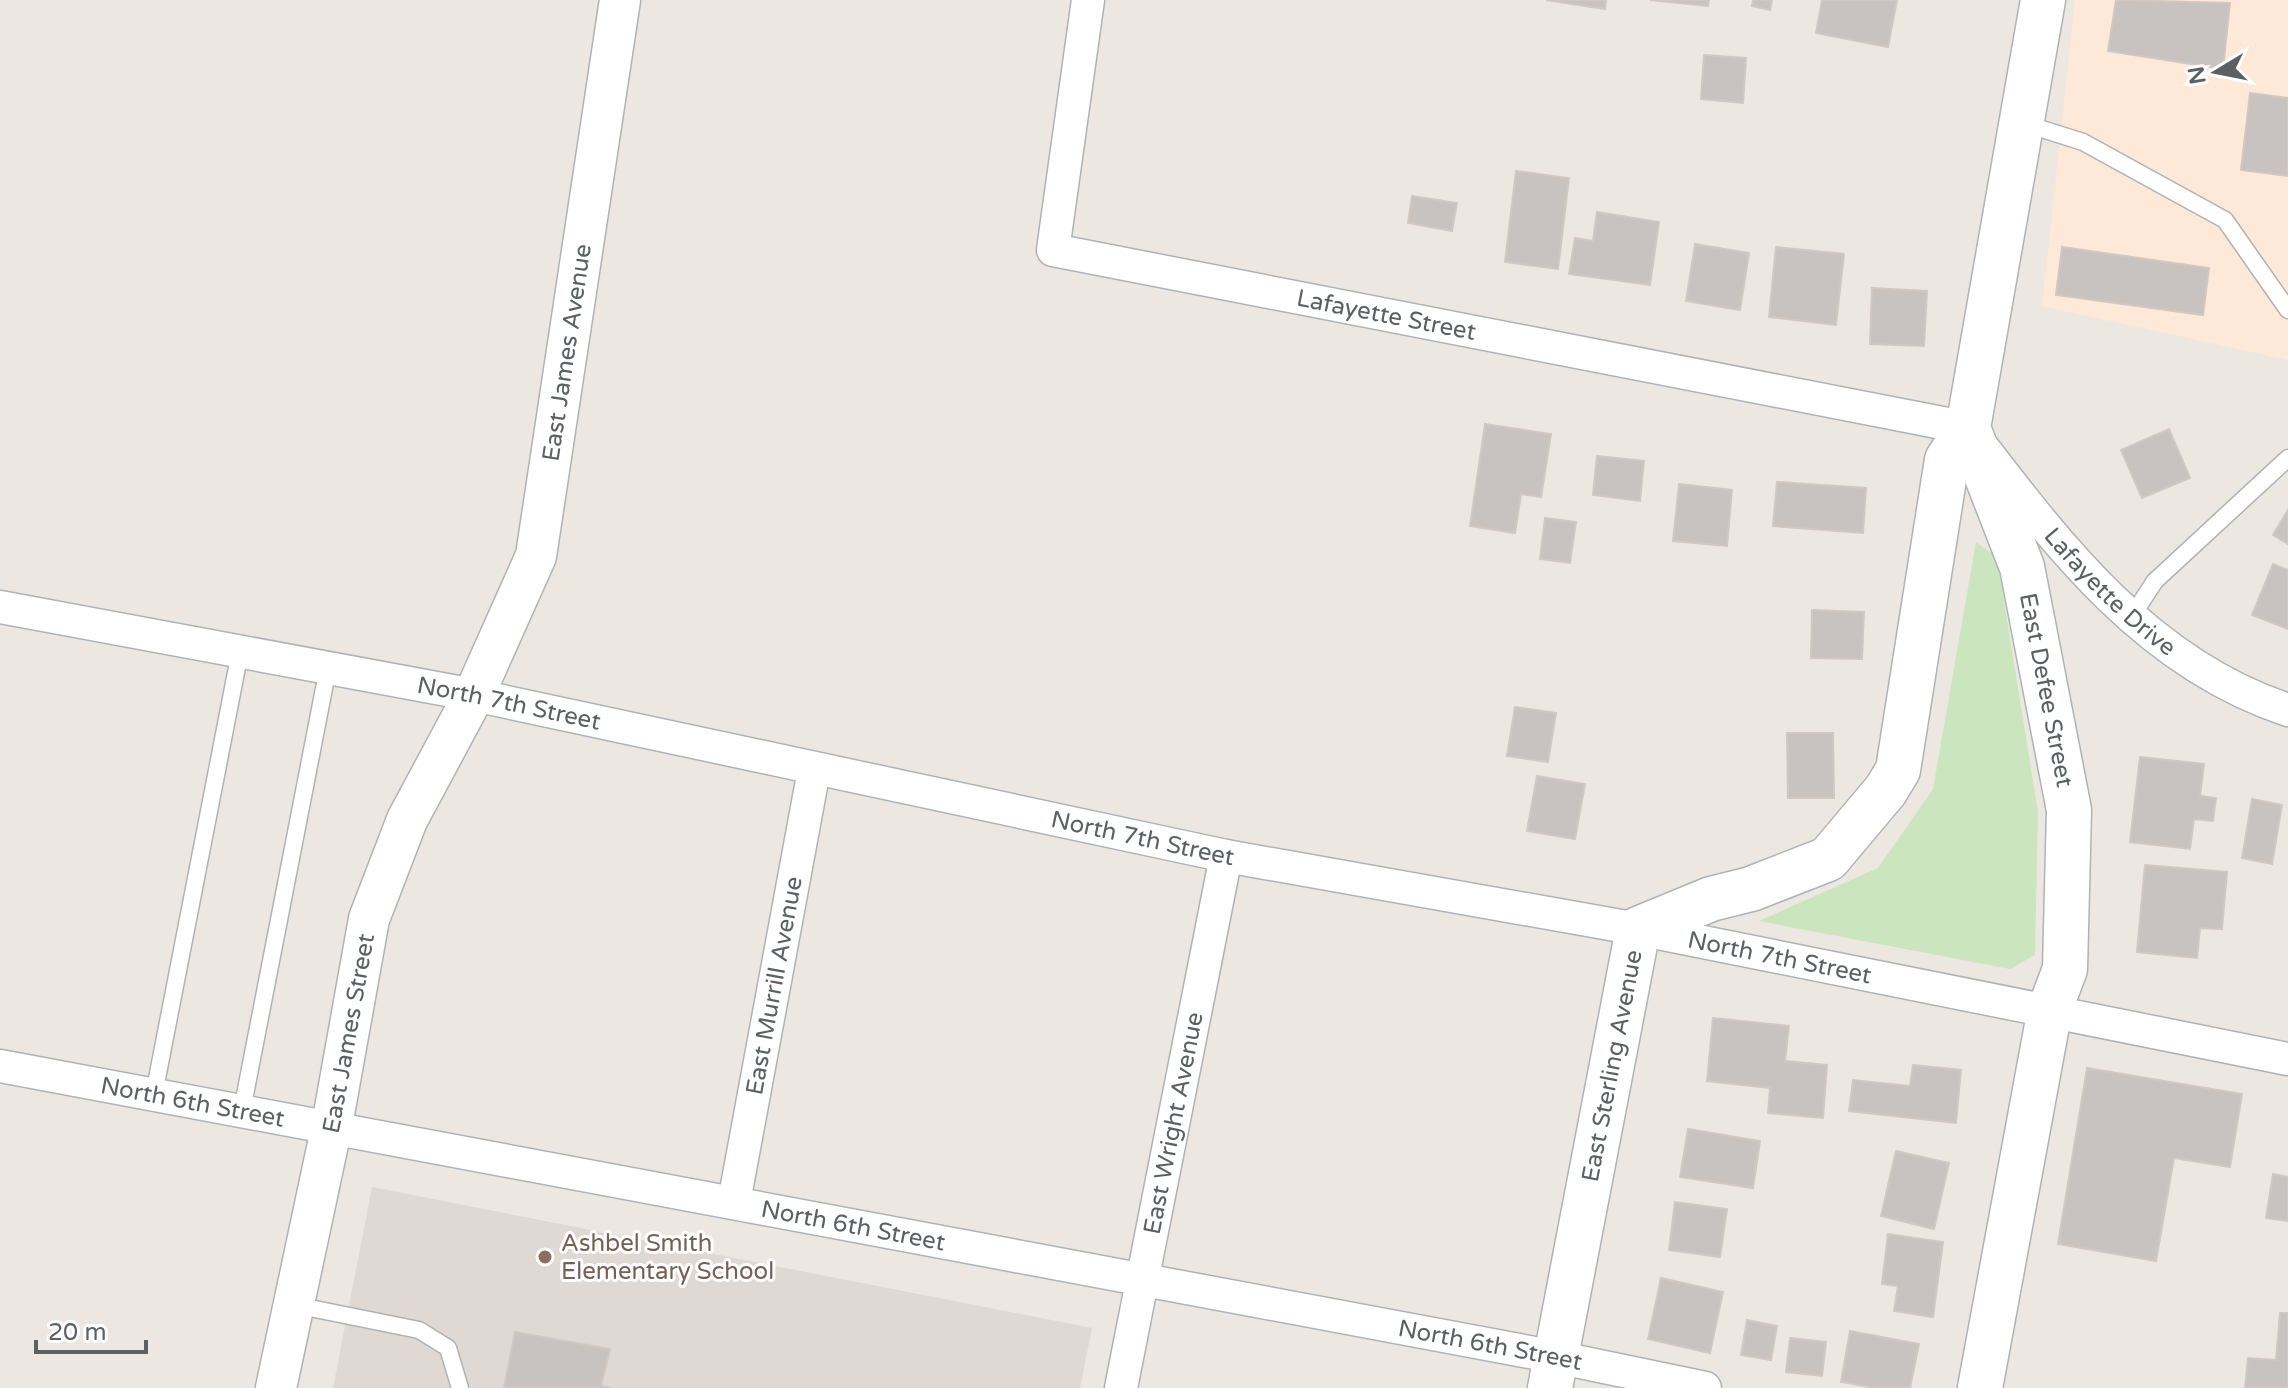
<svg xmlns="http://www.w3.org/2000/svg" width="2288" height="1388" viewBox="0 0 2288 1388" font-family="'Varela Round',sans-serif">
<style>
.commercial{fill:#fee8d7}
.education{fill:#e0d8d3}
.green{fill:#cbe5bf}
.building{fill:#c8c2c0;stroke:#d2c7c1;stroke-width:2}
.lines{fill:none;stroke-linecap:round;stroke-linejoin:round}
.service-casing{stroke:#aeb3b5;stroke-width:19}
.minor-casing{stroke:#aeb3b5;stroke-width:35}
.tertiary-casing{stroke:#aeb3b5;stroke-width:43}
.secondary-casing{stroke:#adb3b6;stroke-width:47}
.service{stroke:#fff;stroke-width:16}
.minor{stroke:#fff;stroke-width:32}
.tertiary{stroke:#fff;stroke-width:40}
.secondary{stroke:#fff;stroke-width:44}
.education-dot{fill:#8d6e63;stroke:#fff;stroke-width:3}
.labels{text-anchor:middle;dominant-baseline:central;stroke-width:6;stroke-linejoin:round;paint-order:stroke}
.street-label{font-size:24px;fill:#5b6163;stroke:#fff}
.education-label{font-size:24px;fill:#785e54;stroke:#fff;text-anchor:start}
</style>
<rect width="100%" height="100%" fill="#ede7e2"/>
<path class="commercial" d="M2075 0H2288V360L2042 306Z"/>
<path class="education" d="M372 1187 1092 1328 1080 1388H333Z"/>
<path class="green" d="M1976 542 1997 557 2038 812 2035 955 2010 969 1759 921 1878 868 1933 789Z"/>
<path class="building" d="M1546 0H1606L1605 9Z
M1650 0H1709L1708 6Z
M1753 0H1772L1770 10 1752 6Z
M1822 0H1897L1888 47 1816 33Z
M2116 0 2230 3 2223 69 2108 51Z
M1704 55 1746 58 1743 103 1701 99Z
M2250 93 2288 98V176L2241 170Z
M1516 171 1569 178 1558 269 1505 262Z
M1412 196 1457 203 1452 231 1408 223Z
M1597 212 1659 222 1650 285 1569 274 1575 238 1593 241Z
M1695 244 1749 253 1740 310 1686 301Z
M1776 247 1844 254 1836 325 1769 317Z
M2062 247 2209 268 2203 315 2056 295Z
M1872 288 1927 291 1924 346 1870 344Z
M1485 424 1551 434 1541 497 1521 494 1515 533 1470 526Z
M2169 429 2190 478 2142 498 2121 450Z
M1597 456 1644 461 1640 501 1593 495Z
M1777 482 1866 488 1863 533 1773 526Z
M1679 484 1732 490 1727 546 1673 541Z
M2288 510V544L2273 535Z
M1545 518 1576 522 1570 563 1540 559Z
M2273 564 2288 570V629L2252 615Z
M1812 610 1864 612 1862 659 1811 658Z
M1515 707 1556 713 1548 762 1507 756Z
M1787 733H1833L1834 798H1788Z
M2140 757 2204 764 2200 796 2216 798 2213 821 2194 819 2190 849 2130 842Z
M1537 776 1585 784 1575 839 1527 831Z
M2252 799 2282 805 2272 864 2242 858Z
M2145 865 2227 872 2222 929 2200 928 2197 958 2137 952Z
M1713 1018 1789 1026 1785 1061 1827 1065 1823 1118 1768 1113 1770 1088 1707 1081Z
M1913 1065 1961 1070 1956 1123 1849 1111 1853 1080 1910 1086Z
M2087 1068 2242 1094 2230 1167 2174 1158 2156 1261 2058 1244Z
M1688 1129 1760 1141 1753 1188 1680 1177Z
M1896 1151 1949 1163 1934 1229 1881 1216Z
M2273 1174 2288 1177V1221L2266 1218Z
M1675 1202 1727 1209 1720 1257 1669 1250Z
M1888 1234 1943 1242 1933 1317 1894 1311 1898 1286 1882 1284Z
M1661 1278 1723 1292 1710 1353 1648 1339Z
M2280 1313H2288V1388H2245L2248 1358 2276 1360Z
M1747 1320 1777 1326 1771 1360 1741 1355Z
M1850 1331 1919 1344 1910 1388H1876L1841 1382Z
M515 1332 610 1349 601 1386 611 1388H504Z
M1790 1338 1826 1342 1822 1376 1786 1372Z"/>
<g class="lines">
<g class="service-casing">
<path id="service" d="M2023 123 2083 142 2225 220 2288 310
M2130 619 2155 581 2288 458
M154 1094 240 652
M242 1110 328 668
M295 1305 419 1330 448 1348 460 1388"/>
</g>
<g class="minor-casing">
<g id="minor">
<path id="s1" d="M1088 0 1053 250 1968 428C2056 543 2145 663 2288 710"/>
<path id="s2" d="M0 607 474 695 1226 856 1638 929 2288 1059"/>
<path id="s3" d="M0 1066 1556 1357 1705 1388"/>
<path id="s4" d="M734 1202 814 770"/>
<path id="s5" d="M1121 1388 1226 856"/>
</g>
</g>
<g class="tertiary-casing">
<g id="tertiary">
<path id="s6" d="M276 1388 332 1125 369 919 407 820 474 695 536 556 620 0"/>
</g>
</g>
<g class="secondary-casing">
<g id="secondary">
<path id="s7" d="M1550 1388 1638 929 1711 899 1751 889 1828 859 1886 790 1898 770 1947 460 1968 428"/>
<path d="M1980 1388 2050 1009 2065 969 2069 810 2022 567 1968 428 2043 0"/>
</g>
</g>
<use href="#service" class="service"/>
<use href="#minor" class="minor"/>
<use href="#tertiary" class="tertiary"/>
<use href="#secondary" class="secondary"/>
</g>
<circle class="education-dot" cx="545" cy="1257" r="8"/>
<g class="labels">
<g class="street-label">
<text stroke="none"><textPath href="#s1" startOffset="592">Lafayette Street</textPath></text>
<text stroke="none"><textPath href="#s6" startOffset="1084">East James Avenue</textPath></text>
<text stroke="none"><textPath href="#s1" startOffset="1402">Lafayette Drive</textPath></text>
<text transform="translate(2046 690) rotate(79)">East Defee Street</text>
<text stroke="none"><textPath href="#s2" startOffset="518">North 7th Street</textPath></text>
<text stroke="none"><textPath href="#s2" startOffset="1166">North 7th Street</textPath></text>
<text stroke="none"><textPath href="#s2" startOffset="1814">North 7th Street</textPath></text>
<text stroke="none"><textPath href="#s4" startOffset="220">East Murrill Avenue</textPath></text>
<text stroke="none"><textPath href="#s6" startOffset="362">East James Street</textPath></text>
<text stroke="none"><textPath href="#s7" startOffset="328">East Sterling Avenue</textPath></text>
<text stroke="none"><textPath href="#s3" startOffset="196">North 6th Street</textPath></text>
<text stroke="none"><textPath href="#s5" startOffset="270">East Wright Avenue</textPath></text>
<text stroke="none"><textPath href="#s3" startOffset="868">North 6th Street</textPath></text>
<text stroke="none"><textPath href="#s3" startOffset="1516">North 6th Street</textPath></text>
</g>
<g class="education-label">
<text x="561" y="1243">Ashbel Smith<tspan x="561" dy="28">Elementary School</tspan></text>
</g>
</g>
<g transform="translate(2216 72) rotate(260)" stroke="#ffffff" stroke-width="6" paint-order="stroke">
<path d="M0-6L14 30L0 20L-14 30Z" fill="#5b6163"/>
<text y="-12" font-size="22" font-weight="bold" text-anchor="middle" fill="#5b6163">N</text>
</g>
<path d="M36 1340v12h110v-12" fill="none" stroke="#5b6163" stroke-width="4"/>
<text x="48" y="1340" font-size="24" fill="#5b6163" stroke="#ffffff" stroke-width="6" paint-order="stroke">20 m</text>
</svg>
